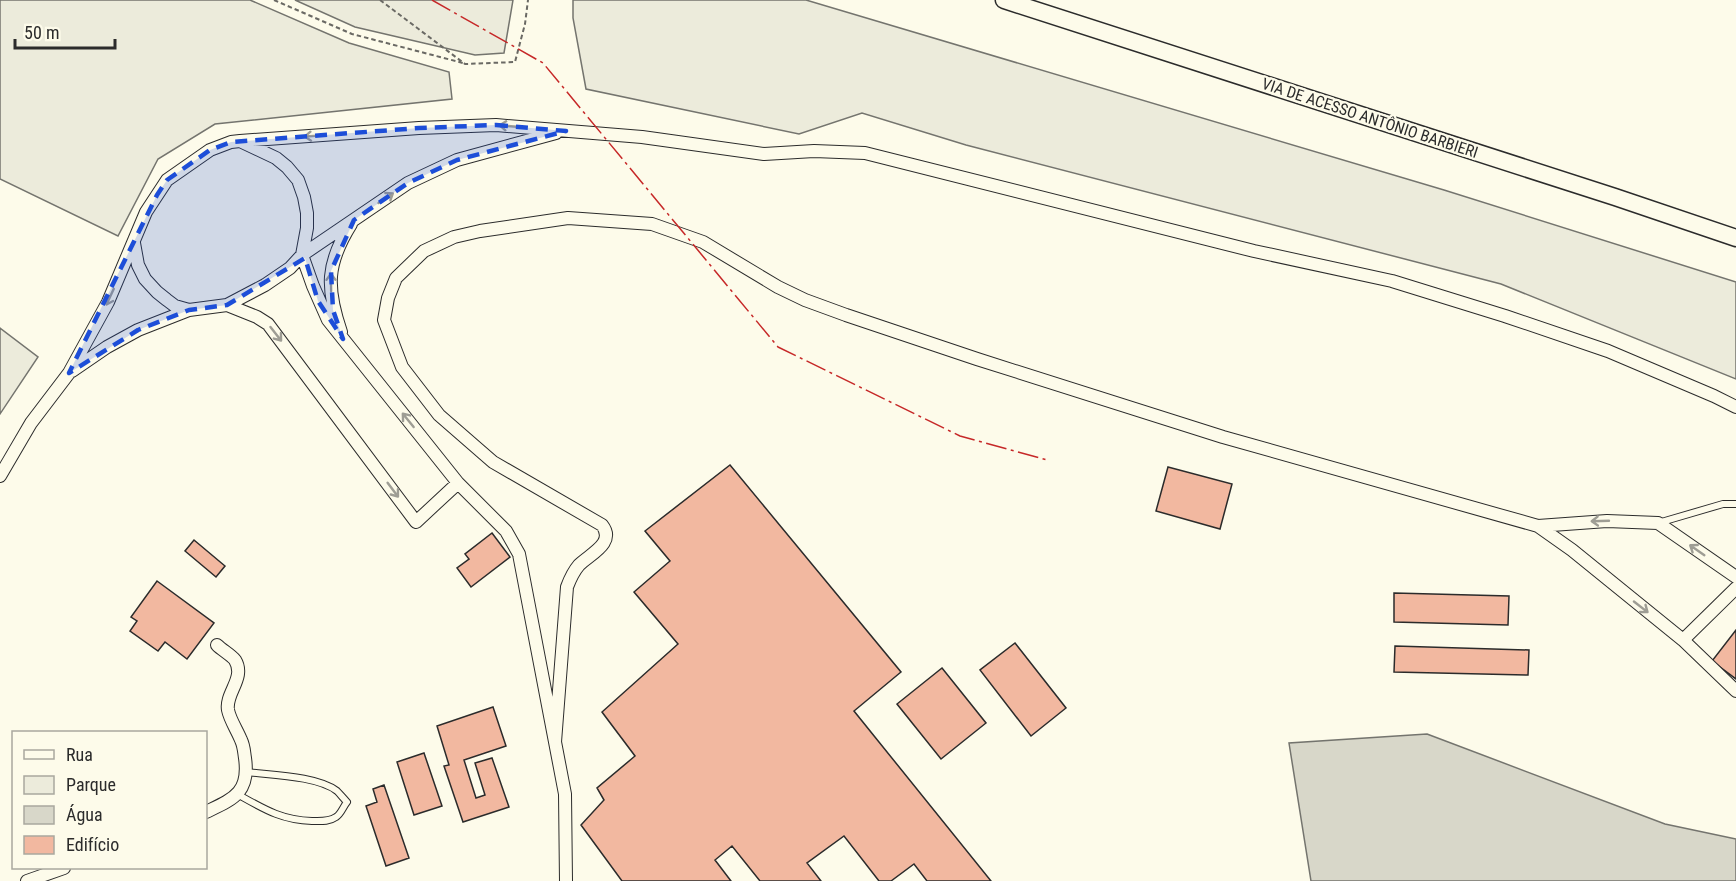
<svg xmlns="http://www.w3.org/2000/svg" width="1736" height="881" viewBox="0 0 1736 881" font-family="'Roboto Condensed',sans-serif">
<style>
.green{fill:#ecebdb;stroke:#74746e;stroke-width:1.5}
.water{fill:#d8d7c9;stroke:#74746e;stroke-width:1.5}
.building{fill:#f2b8a0;stroke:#2b2b2b;stroke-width:1.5}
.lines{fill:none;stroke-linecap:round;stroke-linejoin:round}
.service-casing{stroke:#2b2b2b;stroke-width:8}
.minor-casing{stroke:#2b2b2b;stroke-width:14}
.secondary-casing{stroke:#2b2b2b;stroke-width:19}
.path{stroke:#6a6964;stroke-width:2;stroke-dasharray:4.5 3;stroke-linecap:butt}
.service{stroke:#fdfbea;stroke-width:6}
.minor{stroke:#fdfbea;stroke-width:12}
.secondary{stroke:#fdfbea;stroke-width:16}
.power{stroke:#c62828;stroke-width:1.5;stroke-dasharray:21 4.5 3 4.5;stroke-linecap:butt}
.oneway{stroke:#9e9d94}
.marked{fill:#1d4ed8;fill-opacity:0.2;stroke:#1d4ed8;stroke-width:4.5;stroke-dasharray:12 8;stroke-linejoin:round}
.labels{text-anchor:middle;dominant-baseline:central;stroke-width:4.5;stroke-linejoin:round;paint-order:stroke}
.street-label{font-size:16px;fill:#2b2b2b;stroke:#fdfbea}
</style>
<rect width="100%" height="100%" fill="#fdfbea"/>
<path class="green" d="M0 0H250L349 43 449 72 452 99 215 124 158 159 118 236 0 179Z
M295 0H513L504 53 475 55 355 27Z
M573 0H806L1444 190 1736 282V379L1501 284 966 145 862 113 799 134 586 89 573 18Z
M0 328 38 357 0 414Z"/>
<path class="water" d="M1427 734 1665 824 1736 839V881H1311L1289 743Z"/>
<path class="building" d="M730 465 901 672 854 711 991 881H927L914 864 891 881H879L844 836 807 863 821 881H760L732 846 715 860 731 881H622L581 825 604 800 597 788 635 756 602 712 678 644 634 592 670 561 645 531Z
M1168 467 1232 484 1220 529 1156 511Z
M492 533 510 557 471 587 457 568 469 559 465 554Z
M194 540 225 566 216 577 185 551Z
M157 581 214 623 187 659 165 642 158 651 130 631 137 621 131 617Z
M1394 593 1509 596 1508 625 1394 622Z
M1736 630V679L1712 661Z
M1015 643 1066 708 1031 736 980 670Z
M1395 646 1529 650 1528 675 1394 672Z
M942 668 986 723 941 759 897 704Z
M493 707 506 746 464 760 476 798 485 795 475 763 492 758 509 807 463 822 444 766 449 765 437 726Z
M424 753 442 806 414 815 397 762Z
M384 785 409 858 386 866 366 806 377 802 373 789Z"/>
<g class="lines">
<g class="service-casing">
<path id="service" d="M1658 523 1723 504H1736
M237 794C264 809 281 820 312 821 320 821 329 822 336 817 341 814 343 807 347 802 344 799 340 794 337 791 318 776 271 775 247 772"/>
</g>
<g class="minor-casing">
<path id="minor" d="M556 133 457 160 408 183 302 255 313 286 328 320 458 483 506 531 519 554 565 794 566 881
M240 141 419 128 496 125 642 137 764 154 814 151 865 153 1254 251 1392 281 1505 316 1608 351 1714 396 1736 407
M227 305 257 317 268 324 416 522 458 483
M341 332C326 288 326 264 351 224
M72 371 107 347 138 330 189 310
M0 476 31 423 69 373 108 302 146 212 167 180 210 150 231 142 240 141 276 158 287 167 298 180 304 197 307 213V228L302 255 290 268 265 285 227 305 189 310 175 306 167 300 157 292 145 279 138 265 134 243
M1538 526 1607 521 1658 523 1736 577
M1683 640 1736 588
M555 742 567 587C570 579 573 572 579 565 590 554 616 543 602 525L493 462 439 415 402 367 384 320 388 298 396 278 424 251 454 237 480 231 568 218 652 224 703 242 778 287 805 300 846 315 977 359 1223 437 1538 526 1572 550 1683 640 1736 691
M206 812C233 799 250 793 245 758 244 752 244 746 241 740 237 730 230 720 228 710 225 693 246 678 235 660 231 655 222 650 217 645
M27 881 64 868"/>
</g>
<g class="secondary-casing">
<path id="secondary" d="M1004 0 1615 197 1736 238"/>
</g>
<path class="path" d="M274 0 352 34 463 63
M380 0 465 64 515 62 525 24 528 0"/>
<use href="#service" class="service"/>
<use href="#minor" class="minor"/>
<use href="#secondary" class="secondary"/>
<path class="power" d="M432 0 543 63 778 347 960 436 1047 460"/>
</g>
<defs><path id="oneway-shaft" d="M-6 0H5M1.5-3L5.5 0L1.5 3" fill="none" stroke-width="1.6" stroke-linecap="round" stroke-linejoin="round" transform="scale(1.5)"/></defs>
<g class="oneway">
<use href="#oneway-shaft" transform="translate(508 126) rotate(-175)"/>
<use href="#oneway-shaft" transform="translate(313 136) rotate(176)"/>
<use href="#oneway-shaft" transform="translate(386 198) rotate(-34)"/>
<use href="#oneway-shaft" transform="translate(331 282) rotate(-91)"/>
<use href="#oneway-shaft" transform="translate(110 297) rotate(115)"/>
<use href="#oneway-shaft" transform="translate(276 334) rotate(52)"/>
<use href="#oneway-shaft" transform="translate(408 420) rotate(-129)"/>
<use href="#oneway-shaft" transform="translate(393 490) rotate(53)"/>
<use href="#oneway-shaft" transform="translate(1600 521) rotate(178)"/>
<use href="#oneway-shaft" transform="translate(1697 550) rotate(-145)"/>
<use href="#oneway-shaft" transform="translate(1641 607) rotate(38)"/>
</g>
<path class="marked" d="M496 125 566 131 457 160 408 183 354 220 331 271 333 310 343 339 318 301 305 258 227 305 189 310 138 330 69 373 157 195 167 180 210 150 231 142 419 128Z"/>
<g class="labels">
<g class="street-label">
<text transform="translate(1370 118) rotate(18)">VIA DE ACESSO ANTÔNIO BARBIERI</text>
</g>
</g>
<rect x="12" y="731" width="195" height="138" fill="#fdfbea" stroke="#a9a89e" stroke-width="1.5"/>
<rect x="24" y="750" width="30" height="9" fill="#fdfbea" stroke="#a9a89e" stroke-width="1.5"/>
<text x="66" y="761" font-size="18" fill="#2b2b2b">Rua</text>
<rect x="24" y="776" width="30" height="18" fill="#ecebdb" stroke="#a9a89e" stroke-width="1.5"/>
<text x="66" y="791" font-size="18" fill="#2b2b2b">Parque</text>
<rect x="24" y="806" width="30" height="18" fill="#d8d7c9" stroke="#a9a89e" stroke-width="1.5"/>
<text x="66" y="821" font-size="18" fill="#2b2b2b">Água</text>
<rect x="24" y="836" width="30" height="18" fill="#f2b8a0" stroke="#a9a89e" stroke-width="1.5"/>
<text x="66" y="851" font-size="18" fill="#2b2b2b">Edifício</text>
<path d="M15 39v9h100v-9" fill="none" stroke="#2b2b2b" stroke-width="3"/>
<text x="24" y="39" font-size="18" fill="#2b2b2b" stroke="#fdfbea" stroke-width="4.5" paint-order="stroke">50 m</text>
</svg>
